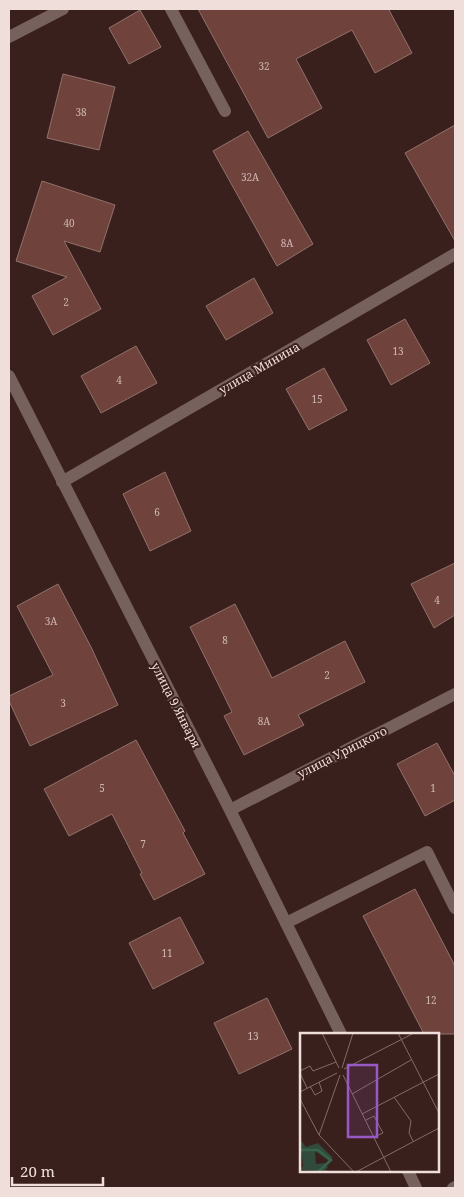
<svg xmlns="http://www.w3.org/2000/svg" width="464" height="1197" viewBox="0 0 464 1197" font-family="'Noto Serif',serif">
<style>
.building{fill:#6f433c;stroke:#91716c}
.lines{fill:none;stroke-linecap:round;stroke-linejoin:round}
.service{stroke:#76615d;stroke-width:12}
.minor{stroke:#76615d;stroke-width:12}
.labels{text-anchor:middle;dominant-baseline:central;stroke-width:4;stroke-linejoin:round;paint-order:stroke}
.number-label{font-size:10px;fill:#d0b7b3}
.street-label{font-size:12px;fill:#f0dedb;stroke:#3a201c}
.inset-river{fill:none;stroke:#37634d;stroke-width:2.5}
.inset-road{fill:none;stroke:#836c68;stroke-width:1}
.view{fill:#9858c6;fill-opacity:0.15;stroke:#9858c6;stroke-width:2.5}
.inset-edge{fill:none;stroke:#f0dedb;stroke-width:2.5}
</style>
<rect width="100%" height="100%" fill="#3a201c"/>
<path class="building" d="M198 9H391L389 10 412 53 375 73 352 30 296 59 322 108 268 138Z
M140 10 161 47 129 64 109 28Z
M63 74 115 87 99 150 47 138Z
M455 125V241L405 153Z
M248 131 313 244 277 266 213 151Z
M42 181 115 205 100 252 64 241 101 309 53 335 32 296 67 277 16 261Z
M254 278 273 313 226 340 206 306Z
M405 319 430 363 391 385 367 340Z
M136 346 157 383 101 413 81 376Z
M324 368 347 410 309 430 286 389Z
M165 472 191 531 150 551 123 494Z
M455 563V615L434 628 411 584Z
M58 584 91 647 118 705 30 746 9 701V696L53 675 17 606Z
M235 604 272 678 345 641 365 682 298 715 304 725 244 755 224 716 232 712 190 627Z
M136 740 185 831 183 833 205 874 154 900 140 874 142 873 112 814 69 836 44 789Z
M437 743 455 776V800L425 816 397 764Z
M415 889 455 966V1034H424L363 916Z
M180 917 204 963 153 989 129 943Z
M267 998 292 1049 239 1074 214 1023Z"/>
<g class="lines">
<path class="service" d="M171 9 225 111
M286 923 427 852 455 908
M453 1188 455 1187"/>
<path class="minor" d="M9 37 63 9
M9 376 230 810 341 1034
M62 482 455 254
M230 810 455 694
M408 1171 416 1188"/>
</g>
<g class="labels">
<g class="number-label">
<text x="264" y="66">32</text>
<text x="81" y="112">38</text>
<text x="250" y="177">32А</text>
<text x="69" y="223">40</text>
<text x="287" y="243">8А</text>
<text x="66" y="302">2</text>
<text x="398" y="351">13</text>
<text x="119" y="380">4</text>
<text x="317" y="399">15</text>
<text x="157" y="512">6</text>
<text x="437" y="600">4</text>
<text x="51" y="621">3А</text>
<text x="225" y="640">8</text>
<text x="327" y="675">2</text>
<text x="63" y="703">3</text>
<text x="264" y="721">8А</text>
<text x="102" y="788">5</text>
<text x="433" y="788">1</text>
<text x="143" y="844">7</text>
<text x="167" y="953">11</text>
<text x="431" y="1000">12</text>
<text x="253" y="1036">13</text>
</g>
<g class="street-label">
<text transform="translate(259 368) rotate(-30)">улица Минина</text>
<text transform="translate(176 705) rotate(63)">улица 9 Января</text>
<text transform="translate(342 752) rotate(-27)">улица Урицкого</text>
</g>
</g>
<g transform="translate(300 1033)">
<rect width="139" height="139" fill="#3a201c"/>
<path d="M0 106 6 114 18 110 32 124V128H29L15 118 16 131 25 130 28 135 25 136 29 139 0 137 3 133Z" fill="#304a3c"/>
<path class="inset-river" d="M0 117H18L31 127 18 139"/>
<path class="inset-road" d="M22 0 39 35M98 0 139 80M42 35 53 0M44 36 114 0M0 38 10 33 13 38 36 29M0 40 7 55M43 42 91 139M10 53 15 62 22 58 19 49M0 59 37 40M52 61 111 27M94 64 111 88 109 100 113 108M0 66 19 102 54 139M62 81 139 41M66 87 74 83 83 100 74 104M19 102 40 42M56 139 139 95"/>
<path class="view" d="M48 32H77V104H48Z"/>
<rect width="139" height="139" class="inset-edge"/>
</g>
<rect width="464" height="1197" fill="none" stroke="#f0dedb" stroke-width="20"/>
<path d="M12 1177v8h91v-8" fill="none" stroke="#f0dedb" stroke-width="2.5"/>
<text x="20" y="1177" font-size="15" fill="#f0dedb" stroke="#3a201c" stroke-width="4" paint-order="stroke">20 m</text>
</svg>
